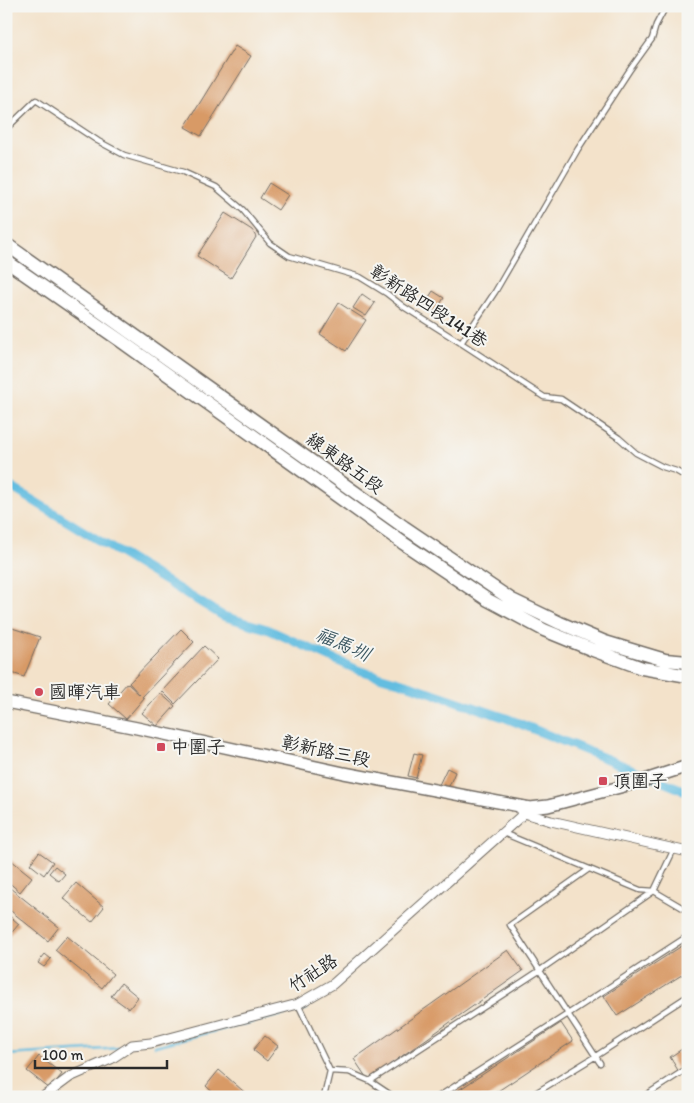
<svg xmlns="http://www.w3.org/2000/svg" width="694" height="1103" viewBox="0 0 694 1103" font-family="Itim,'LXGW WenKai TC',sans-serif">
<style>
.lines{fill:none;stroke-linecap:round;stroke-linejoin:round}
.stream{stroke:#63bde0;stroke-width:2.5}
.canal{stroke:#63bde0;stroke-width:9}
.building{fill:#d89a66}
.service-casing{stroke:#716b63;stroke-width:7}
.minor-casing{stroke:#716b63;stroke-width:11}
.tertiary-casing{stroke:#716b63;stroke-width:14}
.secondary-casing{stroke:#716b63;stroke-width:15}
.service{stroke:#fff;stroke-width:4.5}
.minor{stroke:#fff;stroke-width:9}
.tertiary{stroke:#fff;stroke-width:11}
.secondary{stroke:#fff;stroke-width:12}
.poi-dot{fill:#d1495b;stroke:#f6f6f2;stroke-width:2}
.labels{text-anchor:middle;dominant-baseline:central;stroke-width:4;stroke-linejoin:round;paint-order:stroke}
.street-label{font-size:18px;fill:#2b2b2b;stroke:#f6f6f2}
.poi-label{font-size:18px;fill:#2b2b2b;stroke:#f6f6f2;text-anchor:start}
.water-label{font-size:19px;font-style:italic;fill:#3c5761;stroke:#f6f6f2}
</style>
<rect width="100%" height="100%" fill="#f6f6f2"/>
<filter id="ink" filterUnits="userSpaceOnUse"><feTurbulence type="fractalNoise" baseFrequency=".02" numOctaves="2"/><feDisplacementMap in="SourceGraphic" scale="10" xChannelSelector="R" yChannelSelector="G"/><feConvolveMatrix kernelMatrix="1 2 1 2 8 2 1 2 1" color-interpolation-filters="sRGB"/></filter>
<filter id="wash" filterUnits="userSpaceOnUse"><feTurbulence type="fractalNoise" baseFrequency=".0096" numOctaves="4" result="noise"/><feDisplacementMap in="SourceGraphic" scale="20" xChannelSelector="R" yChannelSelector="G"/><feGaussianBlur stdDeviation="1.12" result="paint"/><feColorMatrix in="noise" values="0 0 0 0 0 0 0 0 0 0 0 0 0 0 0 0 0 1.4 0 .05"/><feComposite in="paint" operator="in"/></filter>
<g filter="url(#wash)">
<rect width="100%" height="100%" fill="#f3e2ca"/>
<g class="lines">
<path class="stream" d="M155 1046 306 1009
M6 1055 122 1048"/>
<path class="canal" d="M6 484 223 616 267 629 358 670 406 684 506 718 688 792"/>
</g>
<g id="blocks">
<path class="building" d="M235 46 251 56 201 136 185 127Z
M269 183 288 195 278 210 260 198Z
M225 213 252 230 256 237 231 278 197 256Z
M433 291 444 298 435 312 424 305Z
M362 294 375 303 366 316 353 308Z
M339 303 366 320 346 351 320 334Z
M6 626 40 637 24 677 6 671Z
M181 629 194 642 142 697 144 698 126 719 109 704 127 683 140 695 129 683Z
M204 646 218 659 175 704 162 691Z
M160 693 175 706 157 726 142 713Z
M414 753 422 755 416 778 408 776Z
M447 768 455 772 447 791 438 787Z
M39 852 53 862 44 875 30 864Z
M6 856 32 877 20 892 6 880Z
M55 866 65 874 59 881 49 873Z
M76 883 104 907 92 922 63 898Z
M10 888 59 927 48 941 6 907V893Z
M6 913 19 924 8 937 6 936Z
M67 936 113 974 102 988 55 950Z
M688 942V971L617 1016 604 996Z
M508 950 523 971 368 1080 354 1059Z
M45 954 51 959 44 967 38 963Z
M121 983 138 997 129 1009 111 996Z
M561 1023 573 1041 489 1097H448Z
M265 1036 278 1046 267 1061 253 1050Z
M688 1045V1066L679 1072 670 1057Z
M39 1056 62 1074 50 1089 27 1071Z
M219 1070 250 1097H218L206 1086Z"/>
</g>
</g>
<g filter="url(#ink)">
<use href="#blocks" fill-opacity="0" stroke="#716b63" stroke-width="1"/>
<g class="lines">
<g class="service-casing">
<path id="service" d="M6 129 36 100 98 141 124 155 183 172 216 187 243 210 270 243 289 256 360 277 386 293 404 307 461 343 544 397 561 399 619 438 636 453 663 467 676 471 688 478
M461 343 495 292 578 149 629 71 652 39 656 25 666 6
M503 833 640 890 654 891 688 911
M589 869 510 925 600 1063
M298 1004 330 1071 349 1072 370 1081 394 1097
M370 1081 539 971 654 891 674 849
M324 1097 330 1071
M438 1097 568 1014 688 936
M529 1097 596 1056 688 996
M643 1097 688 1068"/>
</g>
<g class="minor-casing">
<path id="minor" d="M521 812 551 821 688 852
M43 1097 70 1077 111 1059 132 1045 151 1043 298 1004 333 984 530 808"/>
</g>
<g class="tertiary-casing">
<path id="tertiary" d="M6 702 137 728 344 773 530 808 548 806 639 782 688 766"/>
</g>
<g class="secondary-casing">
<path id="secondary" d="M6 244 404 527 512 600 560 623 605 642 665 660 688 662
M6 261 121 341 403 543 488 600 544 630 593 650 642 668 688 676"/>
</g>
<use href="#service" class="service"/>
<use href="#minor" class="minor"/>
<use href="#tertiary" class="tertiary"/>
<use href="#secondary" class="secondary"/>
</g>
</g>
<g class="poi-dot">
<circle cx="39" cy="692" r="5"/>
<rect x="156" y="742" width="10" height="10" rx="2.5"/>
<rect x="598" y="776" width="10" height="10" rx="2.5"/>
</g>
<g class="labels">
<g class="street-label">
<text transform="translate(429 306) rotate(33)">彰新路四段141巷</text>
<text transform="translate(345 463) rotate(36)">線東路五段</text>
<text transform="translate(326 751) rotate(12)">彰新路三段</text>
<text transform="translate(313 973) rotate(-33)">竹社路</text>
</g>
<g class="poi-label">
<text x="49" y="692">國暉汽車</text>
<text x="171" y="747">中圍子</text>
<text x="613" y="781">頂圍子</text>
</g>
<g class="water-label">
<text transform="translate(343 644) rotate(23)">福馬圳</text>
</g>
</g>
<rect width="694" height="1103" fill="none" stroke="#f6f6f2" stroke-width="25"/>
<path d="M35 1060v8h132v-8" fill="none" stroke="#2b2b2b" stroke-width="2.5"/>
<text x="42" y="1060" font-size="15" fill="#2b2b2b" stroke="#f6f6f2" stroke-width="4" paint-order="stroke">100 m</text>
</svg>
